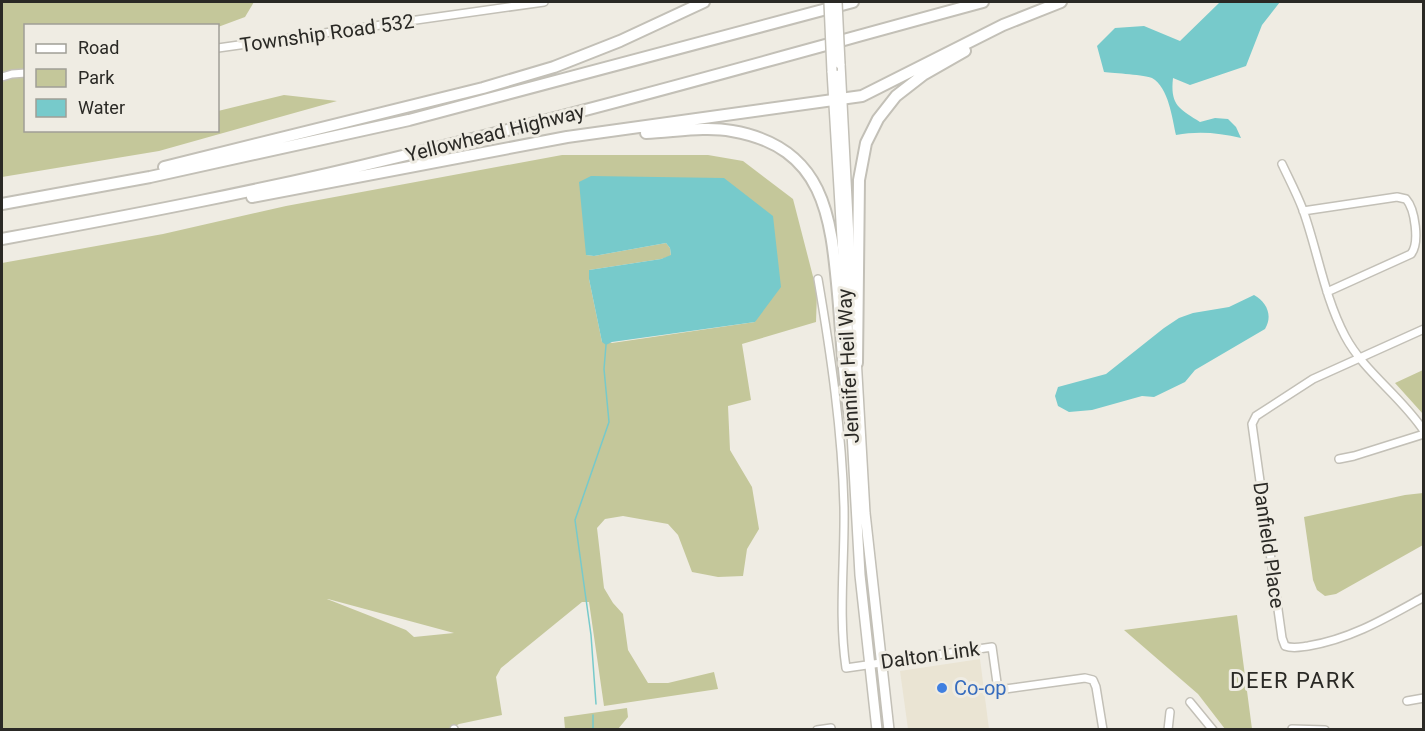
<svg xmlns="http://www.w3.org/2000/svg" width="1425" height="731" viewBox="0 0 1425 731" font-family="Roboto,sans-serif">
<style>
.built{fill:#eae4d3}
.green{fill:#c4c79a;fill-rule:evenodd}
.water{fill:#77cacb}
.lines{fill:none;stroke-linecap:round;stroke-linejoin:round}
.stream{stroke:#77cacb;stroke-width:1.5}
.minor-casing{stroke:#c3c0b7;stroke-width:10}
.major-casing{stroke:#c3c0b7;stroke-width:12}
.highway-casing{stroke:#c3c0b7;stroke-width:14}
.minor{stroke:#fff;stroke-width:7}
.major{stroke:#fff;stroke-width:9}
.highway{stroke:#fff;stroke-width:10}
.major-bridge-casing{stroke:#c3c0b7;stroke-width:12;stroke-linecap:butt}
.major-bridge{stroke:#fff;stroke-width:9}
.shop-dot{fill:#3f7fe0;stroke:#efece3;stroke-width:2}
.labels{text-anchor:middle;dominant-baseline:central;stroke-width:6;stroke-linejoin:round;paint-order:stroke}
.street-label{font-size:20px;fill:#2a2925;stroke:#efece3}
.shop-label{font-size:20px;fill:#366cbe;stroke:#efece3;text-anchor:start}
.quarter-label{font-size:22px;letter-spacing:1.5px;fill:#2a2925;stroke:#efece3}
</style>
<rect width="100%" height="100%" fill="#efece3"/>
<path class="built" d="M980 659 989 729H908L900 671Z"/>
<path class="green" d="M2 2H254L245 17 218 27V26H26V130H218V111L284 95 337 101 159 151 2 177Z
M562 155H708L743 161 793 199 817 292 816 322 742 344 751 400 728 406 730 450 752 487 759 529 747 549 743 576 718 577 692 572 678 535 668 524 623 516 605 519 597 528 604 588 613 603 623 614 628 650 648 683H668L714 672 718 689 604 706 589 602H582L501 668 496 677 502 715 459 724 450 729 2 730V263L163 234 286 206ZM773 216 755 322 612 343 602 342 589 279V270L661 259 671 256 670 248 666 243 594 256 586 255ZM327 599H328L454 633 414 637 406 630Z
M1423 370V414L1395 383Z
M1423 493V545L1336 594 1325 596 1317 590 1313 580 1304 517 1405 495Z
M1237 615 1252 729H1225L1198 694 1124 630Z
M627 708 628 717 618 729H565L564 717Z"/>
<path class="water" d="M1223 2H1280L1262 25 1246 66 1190 85 1173 78C1170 105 1179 109 1200 122L1215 118 1228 119 1236 127 1241 138C1219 133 1199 131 1176 135 1172 118 1169 88 1152 78 1146 75 1114 73 1104 72L1097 46 1115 28 1144 26 1180 41 1219 3Z
M591 176 724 178 773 216 781 287 755 322 612 342 606 345 602 342 589 279V270L661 259 671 255 670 248 666 243 594 256 586 255 579 182Z
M1254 295C1267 302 1273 316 1265 329L1195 370 1185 382 1154 397 1142 396 1092 410 1069 412 1058 406 1055 396 1058 387 1106 374 1164 328 1179 318 1193 313 1229 307Z"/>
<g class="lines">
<path class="stream" d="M596 704 591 635 575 520 609 422 604 369 606 345
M593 715V730"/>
<g class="minor-casing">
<path id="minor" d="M218 48 544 2
M2 77 12 74 26 73
M1282 164C1289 179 1297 194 1303 210 1318 252 1324 296 1345 336 1364 372 1401 396 1424 431
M1303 211 1397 197 1406 199C1415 209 1420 243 1411 254L1327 292
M818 279C831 355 842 431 844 507 845 561 838 614 846 668L992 647 998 690 1085 678 1093 680 1096 687 1103 730
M1424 329 1313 379 1256 416 1252 424 1282 638 1285 646C1293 649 1300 647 1308 646 1351 639 1386 618 1424 597
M1339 459 1354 456 1424 434
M1407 701 1424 698
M1190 702 1213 730
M1292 729 1325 730
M454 730V729
M817 730 831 728
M1168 730 1170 712"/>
</g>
<g class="major-casing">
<path id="major" d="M840 64 853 316
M832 71 851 389
M856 357 865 513 889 730
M851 415 860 575 877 730"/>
</g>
<g class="highway-casing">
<path id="highway" d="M646 133C674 132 705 126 732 131 825 147 831 217 838 294 842 337 843 380 851 422
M164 167 483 88 554 67 620 41 704 2
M252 197 567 137 862 96 1003 25 1061 2
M2 204 150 177 409 120 853 2
M2 239C133 215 264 190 394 158 592 111 787 55 983 2
M857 363 859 180 866 143 878 119 896 96 923 75 965 51"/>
</g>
<use href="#minor" class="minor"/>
<use href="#major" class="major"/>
<use href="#highway" class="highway"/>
<g class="major-bridge-casing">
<path id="major-bridge" d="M829 2 832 71
M837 2 840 64"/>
</g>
<use href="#major-bridge" class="major-bridge"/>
</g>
<circle class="shop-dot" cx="942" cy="688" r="6"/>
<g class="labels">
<g class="street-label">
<text transform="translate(327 33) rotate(-8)">Township Road 532</text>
<text transform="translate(495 133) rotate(-14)">Yellowhead Highway</text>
<text transform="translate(848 366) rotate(-93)">Jennifer Heil Way</text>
<text transform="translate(1269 545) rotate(82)">Danfield Place</text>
<text transform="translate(930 655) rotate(-8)">Dalton Link</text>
</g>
<g class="shop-label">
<text x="954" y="688">Co-op</text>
</g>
<g class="quarter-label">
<text x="1293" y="680">DEER PARK</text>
</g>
</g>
<rect width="1425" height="731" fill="none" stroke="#2a2925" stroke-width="6"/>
<rect x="24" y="24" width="195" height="108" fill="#efece3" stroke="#a09e97" stroke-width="1.5"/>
<rect x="36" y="44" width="30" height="9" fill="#ffffff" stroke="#a09e97" stroke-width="1.5"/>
<text x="78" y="54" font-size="18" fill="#2a2925">Road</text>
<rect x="36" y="69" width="30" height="18" fill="#c4c79a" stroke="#a09e97" stroke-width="1.5"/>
<text x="78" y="84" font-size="18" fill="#2a2925">Park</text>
<rect x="36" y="99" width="30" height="18" fill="#77cacb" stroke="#a09e97" stroke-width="1.5"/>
<text x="78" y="114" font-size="18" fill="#2a2925">Water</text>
</svg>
